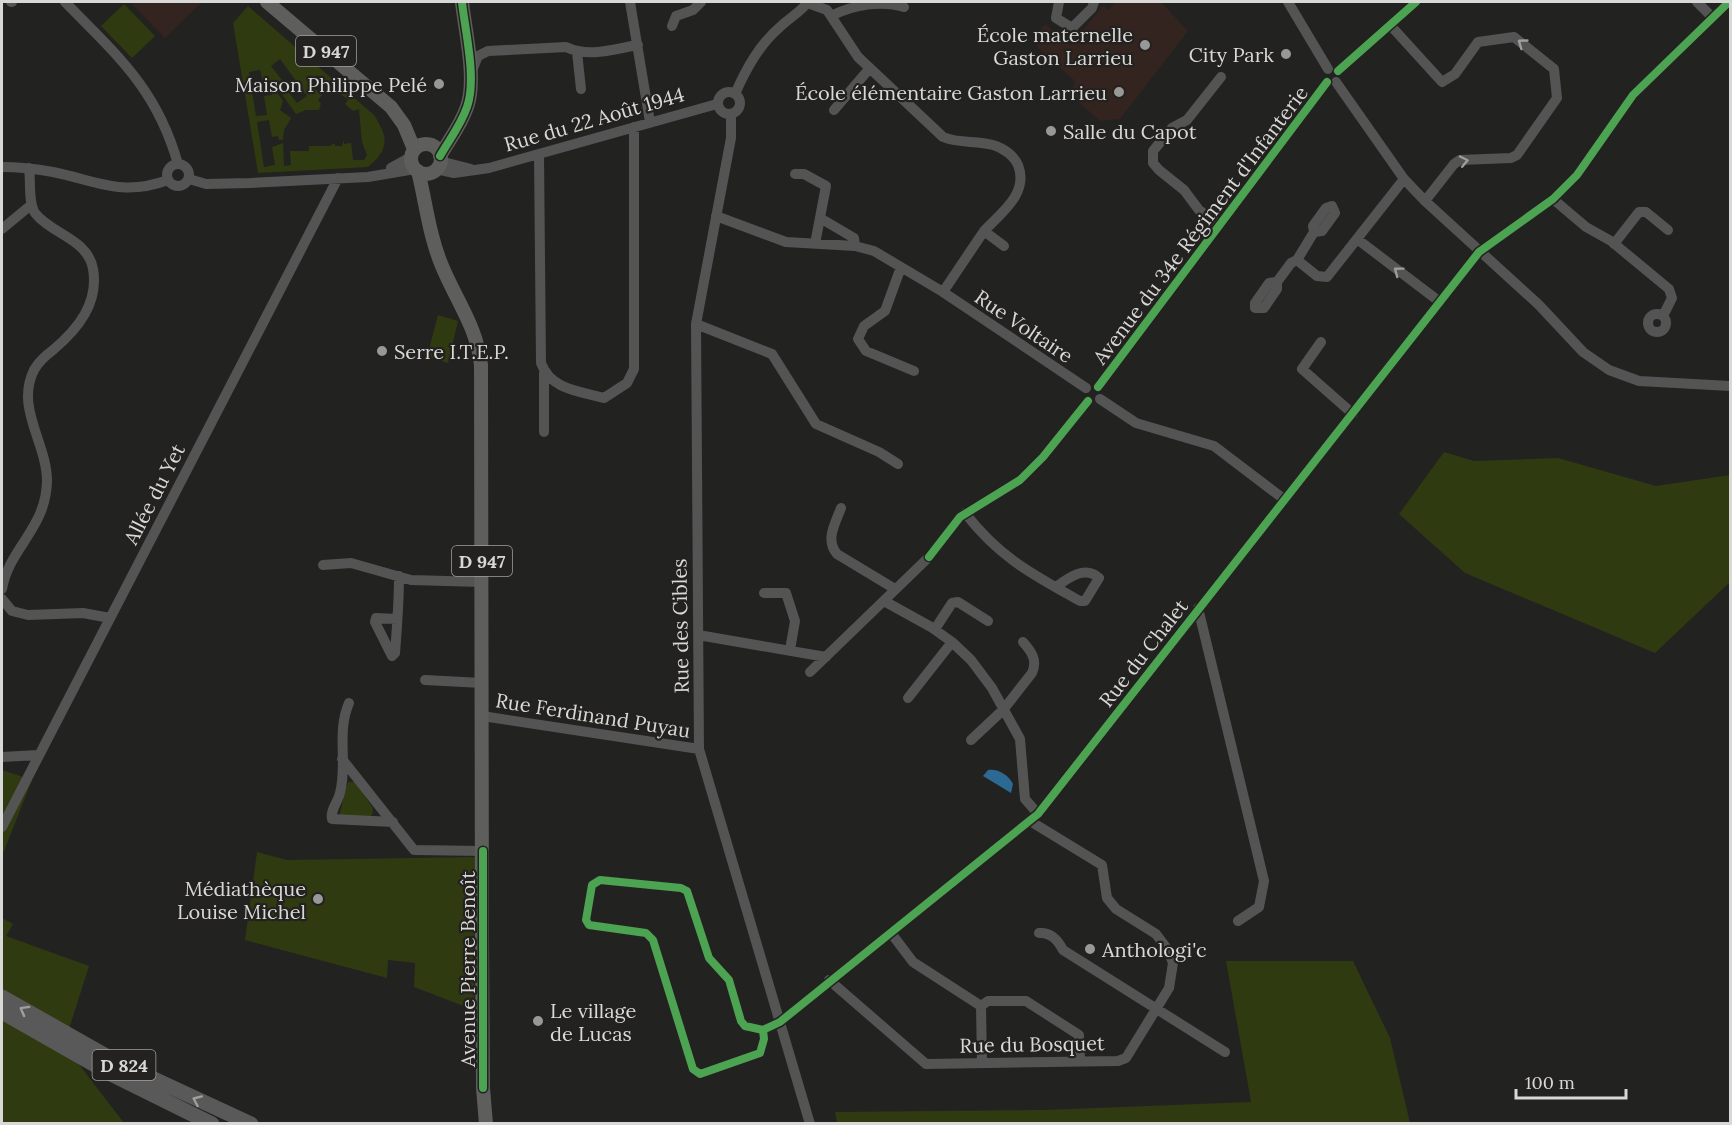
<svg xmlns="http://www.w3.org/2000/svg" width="1732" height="1125" viewBox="0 0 1732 1125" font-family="Lora,serif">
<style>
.education{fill:#342420}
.green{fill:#303a11;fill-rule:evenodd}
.water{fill:#2c6993}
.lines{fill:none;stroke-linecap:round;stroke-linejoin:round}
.minor{stroke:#545454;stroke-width:10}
.major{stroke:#5e5e5d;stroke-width:14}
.highway{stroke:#5a5959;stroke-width:15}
.cycleway-casing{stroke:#232220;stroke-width:11}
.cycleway{stroke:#4ca352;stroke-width:8}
.oneway{stroke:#9d9d9c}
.oneway2{stroke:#9f9f9e}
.poi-dot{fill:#989897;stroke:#232220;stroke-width:2}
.labels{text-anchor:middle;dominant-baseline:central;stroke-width:4.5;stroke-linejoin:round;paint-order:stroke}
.shield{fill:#232220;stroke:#a2a19f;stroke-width:1.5}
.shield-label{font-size:18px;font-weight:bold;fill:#d8d8d6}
.poi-label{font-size:20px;fill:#d8d8d6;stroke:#232220;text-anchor:end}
.street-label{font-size:20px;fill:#d8d8d6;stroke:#232220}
</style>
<rect width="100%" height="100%" fill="#222221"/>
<path class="education" d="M130 2H202L165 38Z
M1115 2H1161L1188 31 1120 119 1100 121 1068 93 1075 84 1074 80 1037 47 1036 36 1045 24 1070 46 1103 6 1108 10Z"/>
<path class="green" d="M124 4 155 36 132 58 101 26Z
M248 6 374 115C389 138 389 149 368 167L258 173 233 23ZM280 59 307 96 297 103 286 89 281 93 296 114 306 110H319L321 103 318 100 322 95 309 84 317 75 348 100 345 104 353 111 359 109 362 142 367 155 364 160H353L351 143 344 144V140L342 146H335V143L330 146H309V151H290L291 165 284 166 283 143 272 147 275 165 264 167 257 122 269 120 272 137 278 136 279 140H283L284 130 291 118 280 110 283 101 276 91H271L272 95 264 96 267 115 256 116 249 72 260 70 264 86 274 88 282 80 271 66Z
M438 315 458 321 448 363 427 357Z
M1444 452 1474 461 1558 458 1656 486 1730 475V582L1655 653 1465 573 1399 514Z
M2 770 32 780 2 856Z
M348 782H355L373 808 372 815 367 817 339 816Z
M257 852 287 860 475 857 474 1010 414 987 415 963 388 960 387 978 245 940Z
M2 918 13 924 6 936 89 966 64 1045 124 1123H2Z
M1226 961H1353L1390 1038 1410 1123H837L835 1112 1044 1110 1251 1102Z"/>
<path class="water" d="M988 770C997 768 1009 775 1013 784L1011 793 983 776Z"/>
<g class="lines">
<path class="minor" d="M11 2H12
M65 2C117 55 157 89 178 164
M630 2 650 122
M805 2 827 10 858 57 943 137C960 144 976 140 993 145 1004 148 1014 156 1018 165 1029 193 1002 212 984 231
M1059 2 1056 18 1072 28 1092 8 1094 2
M1288 2 1328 69
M1697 2 1712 17
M833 15C854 5 881 0 904 7
M672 26 676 16 693 10 701 2
M1391 26 1442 82 1455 74 1478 42 1514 37 1554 69 1557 98 1517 155 1511 158 1460 160 1454 164 1425 201
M577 52 581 89
M472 71 478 56 488 51 566 47C589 58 614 49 638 45
M1338 71 1416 2
M1336 82 1404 179 1425 201 1539 305 1583 352 1609 370 1639 381 1730 386
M718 103a11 11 0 1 1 22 0a11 11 0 1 1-22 0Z
M735 94C746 69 759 45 780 27 789 18 801 12 808 2
M834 110 870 68
M731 115V138L696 324 699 749 810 1124
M539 154 541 363C551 390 579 391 604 398L627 383 634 369V127
M440 161 471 169
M167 175a11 11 0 1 1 22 0a11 11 0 1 1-22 0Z
M2 167C19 167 36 169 53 172 97 181 122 197 168 180
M391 168 411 157
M436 169 454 173 489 168 717 104
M795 174H804L826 186 815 244
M189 179 206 184 250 183 368 177 415 169
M1553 199 1586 227 1611 241 1669 289 1672 298 1663 316
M716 216 786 242 855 246 874 251 943 292 1086 388
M820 218 854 238 855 246
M1220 225 1199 210 1184 190 1159 170 1153 163V151L1172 128 1187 120 1221 77
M2 229 31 205
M1314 232 1322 231 1335 213 1332 206 1326 208 1313 226 1314 232 1297 260 1317 276 1327 277 1404 179
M1357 239 1440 302
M1614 244 1639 212H1646L1668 230
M901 267 885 311 864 326 858 339 866 351 914 371
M1277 282 1269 283 1255 303V308H1264L1277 289V282L1291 263 1297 260
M943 292 984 231 1004 246
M1648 323a9 9 0 1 1 18 0a9 9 0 1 1-18 0Z
M696 324 772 354 816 424 879 452 898 464
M1321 342 1302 369 1353 414
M544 373V432
M1098 387 1327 82
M1100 399 1136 423 1214 446 1285 500
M841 508C835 524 825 540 837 554L895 589
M965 513C1000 558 1032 574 1080 601H1085L1099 578C1085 565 1068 578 1056 587
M323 565 351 563 411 580 481 582
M2 589C9 548 46 529 47 481 47 443 15 408 34 370 39 361 45 356 53 350 78 329 99 303 93 269 88 239 51 234 35 213 28 203 31 181 29 168
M764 593H786L795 621 790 650
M2 599 12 611 28 615 83 613 110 618
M884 601 931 627 952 642 971 660 992 688 1020 739 1025 799 1038 814
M1198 608 1264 881 1259 907 1238 921
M397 619 376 618 375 622 392 656 395 653C397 628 399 602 399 576
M935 629 952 603 958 602 988 621
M698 635 826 657
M810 672 929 557 960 517 1020 480 1043 457 1088 401
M425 680 482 683
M908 698 952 642
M349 703C336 733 348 762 340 793 338 802 330 810 332 819L393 822
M482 716 699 749
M971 740 1003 710 1032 673C1038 660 1031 651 1023 642
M2 757 38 755
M342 759 414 850 483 851
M2 827 338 178
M891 933 913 962 981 1006 982 1063
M1039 933C1050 932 1058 940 1063 950L1225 1052
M829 980 926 1064 1118 1061 1126 1058 1169 988 1173 963 1168 950 1156 934 1116 909 1107 898 1102 865 1030 821
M981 1006 988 1001H1026L1079 1035 1080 1061
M763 1030 745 1026 741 1021 729 980 709 958 687 891 681 888 600 880 592 885 586 920 589 925 646 933 653 940 693 1069 700 1074 760 1053 764 1039 763 1030 780 1022 1038 814 1479 252 1553 199 1577 175 1633 95 1729 2"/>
<path class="major" d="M267 2 391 107 404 125 414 149
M411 159a15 15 0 1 1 30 0a15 15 0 1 1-30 0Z
M440 156C449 140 461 125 467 107 477 79 465 31 462 2
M418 171C426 203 429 235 442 266 456 300 477 327 481 365L482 940 483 1088 486 1124"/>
<path class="highway" d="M2 997 115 1061 251 1124
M2 1012 109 1073 212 1124"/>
<g class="cycleway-casing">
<path id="cycleway" d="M1338 71 1416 2
M440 156C449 140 461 125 467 107 477 79 465 31 462 2
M1098 387 1327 82
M929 557 960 517 1020 480 1043 457 1088 401
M483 851V1088
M763 1030 745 1026 741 1021 729 980 709 958 687 891 681 888 600 880 592 885 586 920 589 925 646 933 653 940 693 1069 700 1074 760 1053 764 1039 763 1030 780 1022 1038 814 1479 252 1553 199 1577 175 1633 95 1729 2"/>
</g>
<use href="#cycleway" class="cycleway"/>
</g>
<defs><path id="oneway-chevron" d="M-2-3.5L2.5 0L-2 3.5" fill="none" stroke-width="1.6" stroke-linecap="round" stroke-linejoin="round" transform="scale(1.5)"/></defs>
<g class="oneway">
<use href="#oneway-chevron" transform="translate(1522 43) rotate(-144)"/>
<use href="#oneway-chevron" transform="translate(1464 161) rotate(-12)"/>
<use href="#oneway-chevron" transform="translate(1398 271) rotate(-143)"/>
</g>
<g class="oneway2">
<use href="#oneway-chevron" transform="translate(24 1010) rotate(-151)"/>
<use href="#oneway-chevron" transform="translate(197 1100) rotate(-156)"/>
</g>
<g class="poi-dot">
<circle cx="1145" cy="45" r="6"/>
<circle cx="1286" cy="54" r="6"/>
<circle cx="439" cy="84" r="6"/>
<circle cx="1119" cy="92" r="6"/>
<circle cx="1051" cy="131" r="6"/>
<circle cx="382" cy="351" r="6"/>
<circle cx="318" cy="899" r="6"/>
<circle cx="1090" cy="949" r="6"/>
<circle cx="538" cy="1021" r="6"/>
</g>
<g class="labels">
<g class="shield">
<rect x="296" y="36" width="60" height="30" rx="4.5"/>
<rect x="452" y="546" width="60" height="30" rx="4.5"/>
<rect x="92.5" y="1050" width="63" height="30" rx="4.5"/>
</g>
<g class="shield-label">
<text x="326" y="51">D 947</text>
<text x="482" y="561">D 947</text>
<text x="124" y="1065">D 824</text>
</g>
<g class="poi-label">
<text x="1133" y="34">École maternelle<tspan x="1133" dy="23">Gaston Larrieu</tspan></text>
<text x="1274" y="54">City Park</text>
<text x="427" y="84">Maison Philippe Pelé</text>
<text x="1107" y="92">École élémentaire Gaston Larrieu</text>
<text x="1063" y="131" text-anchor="start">Salle du Capot</text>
<text x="394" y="351" text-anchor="start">Serre I.T.E.P.</text>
<text x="306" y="888">Médiathèque<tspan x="306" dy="23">Louise Michel</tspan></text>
<text x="1102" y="949" text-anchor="start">Anthologi'c</text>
<text x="550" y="1010" text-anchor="start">Le village<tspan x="550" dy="23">de Lucas</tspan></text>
</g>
<g class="street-label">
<text transform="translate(594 119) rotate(-16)">Rue du 22 Août 1944</text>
<text transform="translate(1200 225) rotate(-53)">Avenue du 34e Régiment d'Infanterie</text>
<text transform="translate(1024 326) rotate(34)">Rue Voltaire</text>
<text transform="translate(154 494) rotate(-63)">Allée du Yet</text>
<text transform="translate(680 626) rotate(-91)">Rue des Cibles</text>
<text transform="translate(1143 653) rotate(-52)">Rue du Chalet</text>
<text transform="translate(593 715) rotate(9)">Rue Ferdinand Puyau</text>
<text transform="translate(467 969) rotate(-90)">Avenue Pierre Benoît</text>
<text transform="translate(1032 1044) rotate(-1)">Rue du Bosquet</text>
</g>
</g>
<rect width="1732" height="1125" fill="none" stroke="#d8d8d6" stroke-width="6"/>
<path d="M1516 1089v9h110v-9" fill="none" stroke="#d8d8d6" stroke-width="3"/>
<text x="1525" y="1089" font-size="18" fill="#d8d8d6" stroke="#232220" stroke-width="4.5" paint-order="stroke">100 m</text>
</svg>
